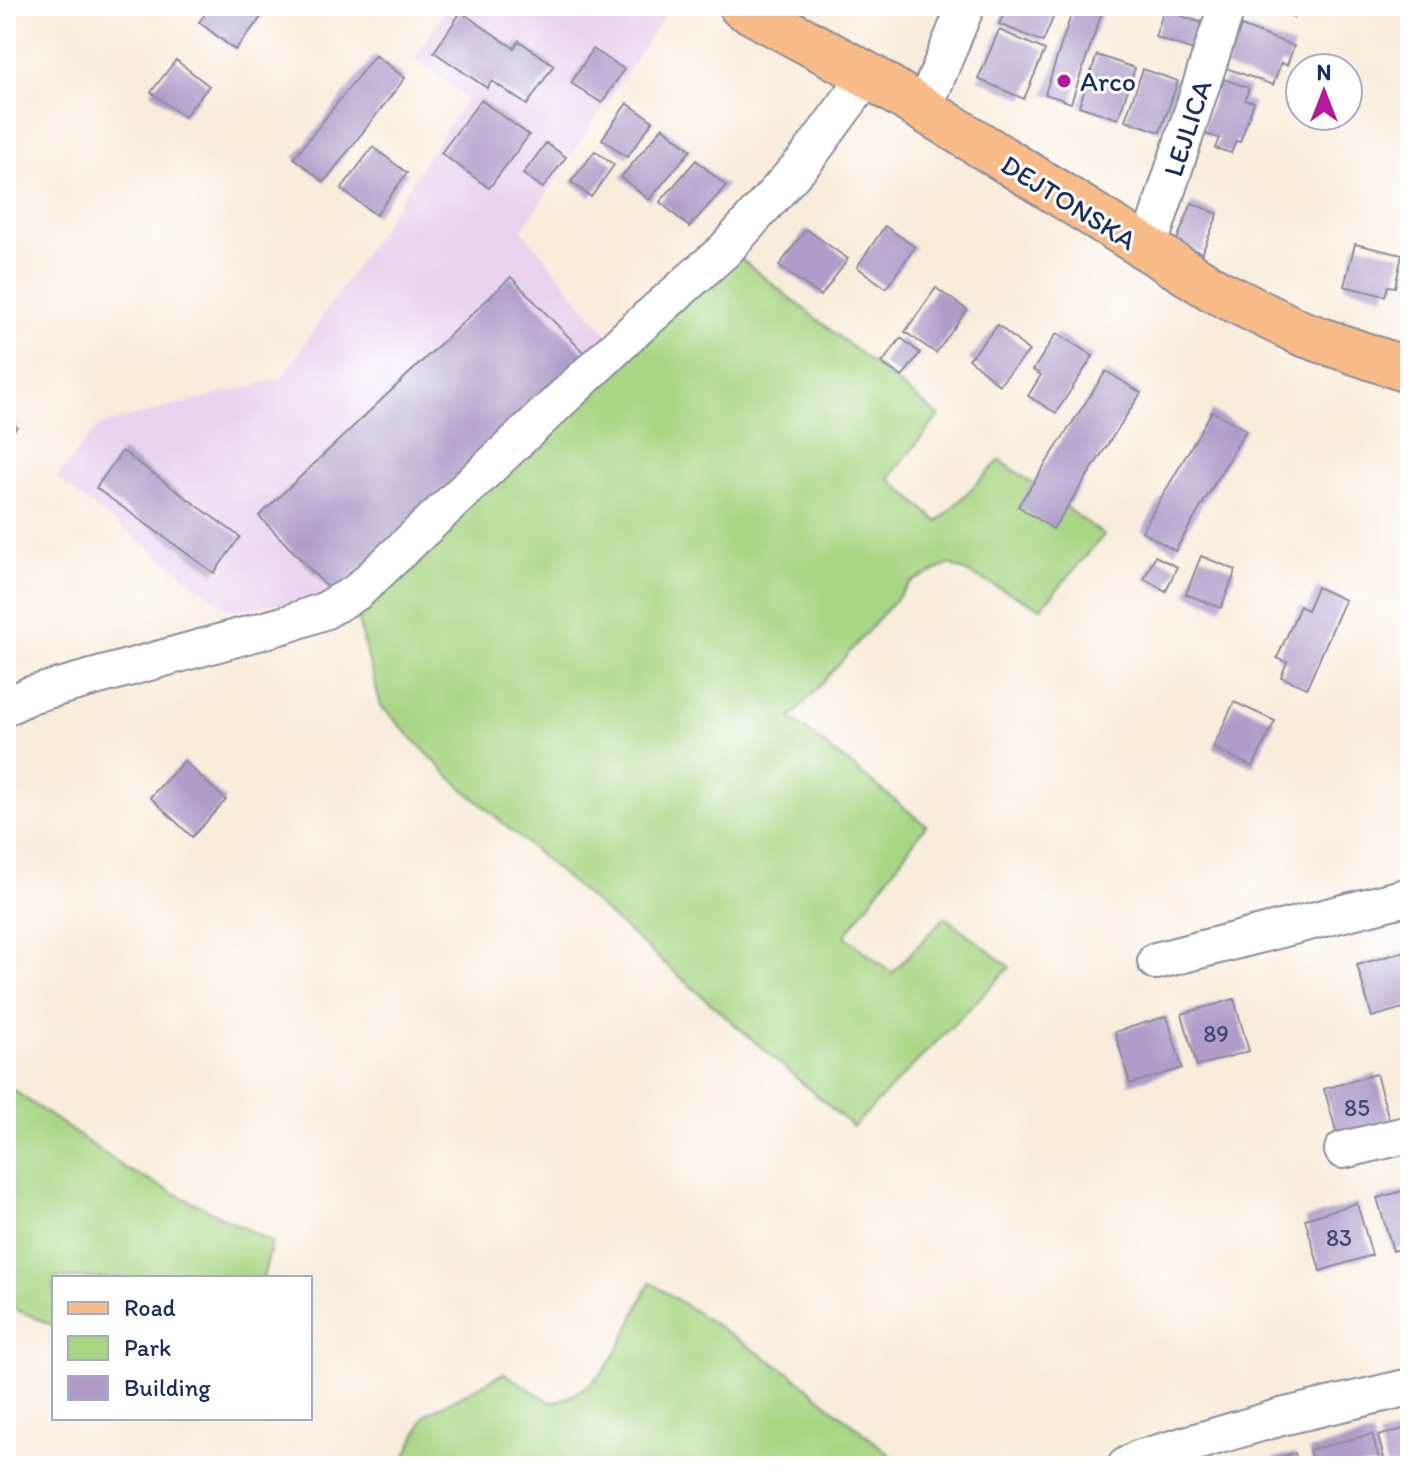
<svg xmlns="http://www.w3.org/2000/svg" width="1416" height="1472" viewBox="0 0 1416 1472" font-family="Itim,sans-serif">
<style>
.built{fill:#e8d2ee}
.green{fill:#a8d683;stroke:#628270;stroke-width:2}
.building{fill:#af9cc9}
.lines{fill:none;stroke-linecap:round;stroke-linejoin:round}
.minor-casing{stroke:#8a8e9c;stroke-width:40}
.major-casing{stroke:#8a8e9c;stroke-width:48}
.minor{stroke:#fff;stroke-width:36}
.major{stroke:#f9bc89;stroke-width:44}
.poi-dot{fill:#b5179e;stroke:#fff;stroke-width:3}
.labels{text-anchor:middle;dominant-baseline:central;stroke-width:6;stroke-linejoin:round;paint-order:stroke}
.number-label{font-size:24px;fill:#404a79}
.poi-label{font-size:28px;fill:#1b2f5e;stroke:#fff;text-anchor:start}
.street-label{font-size:28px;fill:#1b2f5e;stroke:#fff}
</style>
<rect width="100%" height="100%" fill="#fff"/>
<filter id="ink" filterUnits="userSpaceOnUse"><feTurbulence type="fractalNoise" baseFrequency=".0125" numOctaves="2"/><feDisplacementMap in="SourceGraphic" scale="16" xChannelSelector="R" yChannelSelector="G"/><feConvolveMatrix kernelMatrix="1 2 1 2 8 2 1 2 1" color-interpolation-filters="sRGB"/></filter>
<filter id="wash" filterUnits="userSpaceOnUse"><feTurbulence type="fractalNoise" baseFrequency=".006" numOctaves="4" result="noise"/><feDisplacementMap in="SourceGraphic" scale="32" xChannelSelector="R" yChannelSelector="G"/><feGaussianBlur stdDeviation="1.8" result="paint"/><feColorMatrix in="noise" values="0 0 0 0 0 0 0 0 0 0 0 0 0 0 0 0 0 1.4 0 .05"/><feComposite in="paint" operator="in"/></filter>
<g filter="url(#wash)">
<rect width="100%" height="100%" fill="#f8ecda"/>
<path class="built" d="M448 6H671L522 230 616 345 336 598 230 610 56 478 98 426 282 378 467 98 415 58Z"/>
<path class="green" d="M736 255 939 416 889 478 938 522 1000 460 1104 535 1041 608 950 564 911 582 791 718 926 825 845 936 892 973 945 917 1010 967 853 1127 450 777 381 706 355 610Z
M6 1085 128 1170 272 1242 263 1278H54V1326L6 1305Z
M650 1282 791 1374 904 1466H401L426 1414 504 1373 552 1403C615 1384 623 1336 650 1282Z"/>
<g id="blocks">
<path class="building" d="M211 6H270L235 50 199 22Z
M1007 6H1058L1043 42 999 24Z
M1074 6H1104L1071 103 1045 94Z
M1262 6H1298L1294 17Z
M1164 10 1208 25 1199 52 1155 37Z
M461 12 514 48 519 41 554 65 527 105 492 81 487 88 434 52Z
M1241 26 1294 46 1287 65 1281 63 1273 85 1226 68Z
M999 30 1045 50 1024 99 978 79Z
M593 49 624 69 602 103 571 83Z
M375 55 405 78 324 182 294 158Z
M1097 55 1135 68 1118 119 1079 106Z
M176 60 209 86 184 117 151 92Z
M1143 69 1178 81 1160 132 1125 120Z
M1224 79 1249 88 1245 100 1254 102 1240 142 1236 141 1231 153 1215 148 1219 138 1202 133 1218 84 1222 86Z
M481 100 529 135 489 188 441 153Z
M627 103 653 121 627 157 602 139Z
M663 127 691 150 649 200 621 177Z
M546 143 566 157 543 188 523 174Z
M373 147 407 173 376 215 341 189Z
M595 151 614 165 591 197 571 182Z
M696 160 726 186 689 227 660 202Z
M1192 203 1218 214 1202 253 1176 242Z
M885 226 915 247 886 288 857 267Z
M806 229 848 259 821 296 779 266Z
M1355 244 1402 255 1395 287 1388 286 1385 296 1344 286Z
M511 277 585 354 333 593 259 516Z
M936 288 967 310 936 353 905 332Z
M998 325 1029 351 999 385 969 359Z
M1057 333 1093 356 1056 413 1028 396 1041 375 1033 370Z
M901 338 920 353 902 377 882 363Z
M1106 371 1141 393 1053 529 1018 506Z
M1212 411 1246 430 1175 551 1142 531Z
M6 416 17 427 6 438Z
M122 451 240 537 214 573 96 488Z
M1155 556 1177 567 1166 591 1144 579Z
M1201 556 1236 570 1221 608 1186 594Z
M1317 587 1345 600 1307 688 1281 677 1287 662 1277 658 1300 606 1307 610Z
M1234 702 1275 721 1253 767 1213 748Z
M184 761 226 800 192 837 150 797Z
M1409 950 1410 1006 1372 1017 1357 965Z
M1234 999 1249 1051 1197 1066 1182 1014Z
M1167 1016 1182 1068 1130 1084 1115 1032Z
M1376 1074 1391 1126 1339 1141 1324 1089Z
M1410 1189V1246L1393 1251 1377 1198Z
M1357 1203 1372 1255 1320 1271 1305 1219Z
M1410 1427V1466H1386L1378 1436Z
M1372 1434 1381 1466H1313L1309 1450Z
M1295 1453 1298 1466H1247V1465Z"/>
</g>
</g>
<g filter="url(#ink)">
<use href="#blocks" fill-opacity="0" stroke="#8a8e9c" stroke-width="2"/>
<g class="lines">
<g class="minor-casing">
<path id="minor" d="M923 110 966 6
M1147 251 1227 6
M6 707 30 695 287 624 324 611 357 592 639 326 724 251 807 158 868 75
M1156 961 1410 896
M1343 1150 1410 1134
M1126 1466 1138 1459 1281 1417 1410 1387"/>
</g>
<g class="major-casing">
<path id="major" d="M741 6 868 75 1216 291 1301 333 1410 371"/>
</g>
<use href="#minor" class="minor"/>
<use href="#major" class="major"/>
</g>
</g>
<circle class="poi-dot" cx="1064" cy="81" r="8"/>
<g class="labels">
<g class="number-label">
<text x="1216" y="1033">89</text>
<text x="1357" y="1107">85</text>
<text x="1339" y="1237">83</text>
</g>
<g class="poi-label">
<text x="1080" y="81">Arco</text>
</g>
<g class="street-label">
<text transform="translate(1187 128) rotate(-72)">LEJLICA</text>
<text transform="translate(1069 202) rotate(32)">DEJTONSKA</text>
</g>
</g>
<rect width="1416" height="1472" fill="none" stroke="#fff" stroke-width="32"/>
<rect x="52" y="1276" width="260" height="144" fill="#ffffff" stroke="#a4acbf" stroke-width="2"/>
<rect x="68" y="1302" width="40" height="12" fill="#f9bc89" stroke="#a4acbf" stroke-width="2"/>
<text x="124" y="1316" font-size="24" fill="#1b2f5e">Road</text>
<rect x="68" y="1336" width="40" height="24" fill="#a8d683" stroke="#a4acbf" stroke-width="2"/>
<text x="124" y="1356" font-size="24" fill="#1b2f5e">Park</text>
<rect x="68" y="1376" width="40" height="24" fill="#af9cc9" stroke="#a4acbf" stroke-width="2"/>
<text x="124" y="1396" font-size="24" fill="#1b2f5e">Building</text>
<g transform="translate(1324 92)"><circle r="38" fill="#ffffff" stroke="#a4acbf" stroke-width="2"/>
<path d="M0-6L14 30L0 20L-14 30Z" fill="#b5179e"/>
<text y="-12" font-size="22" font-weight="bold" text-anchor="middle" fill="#1b2f5e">N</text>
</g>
</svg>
